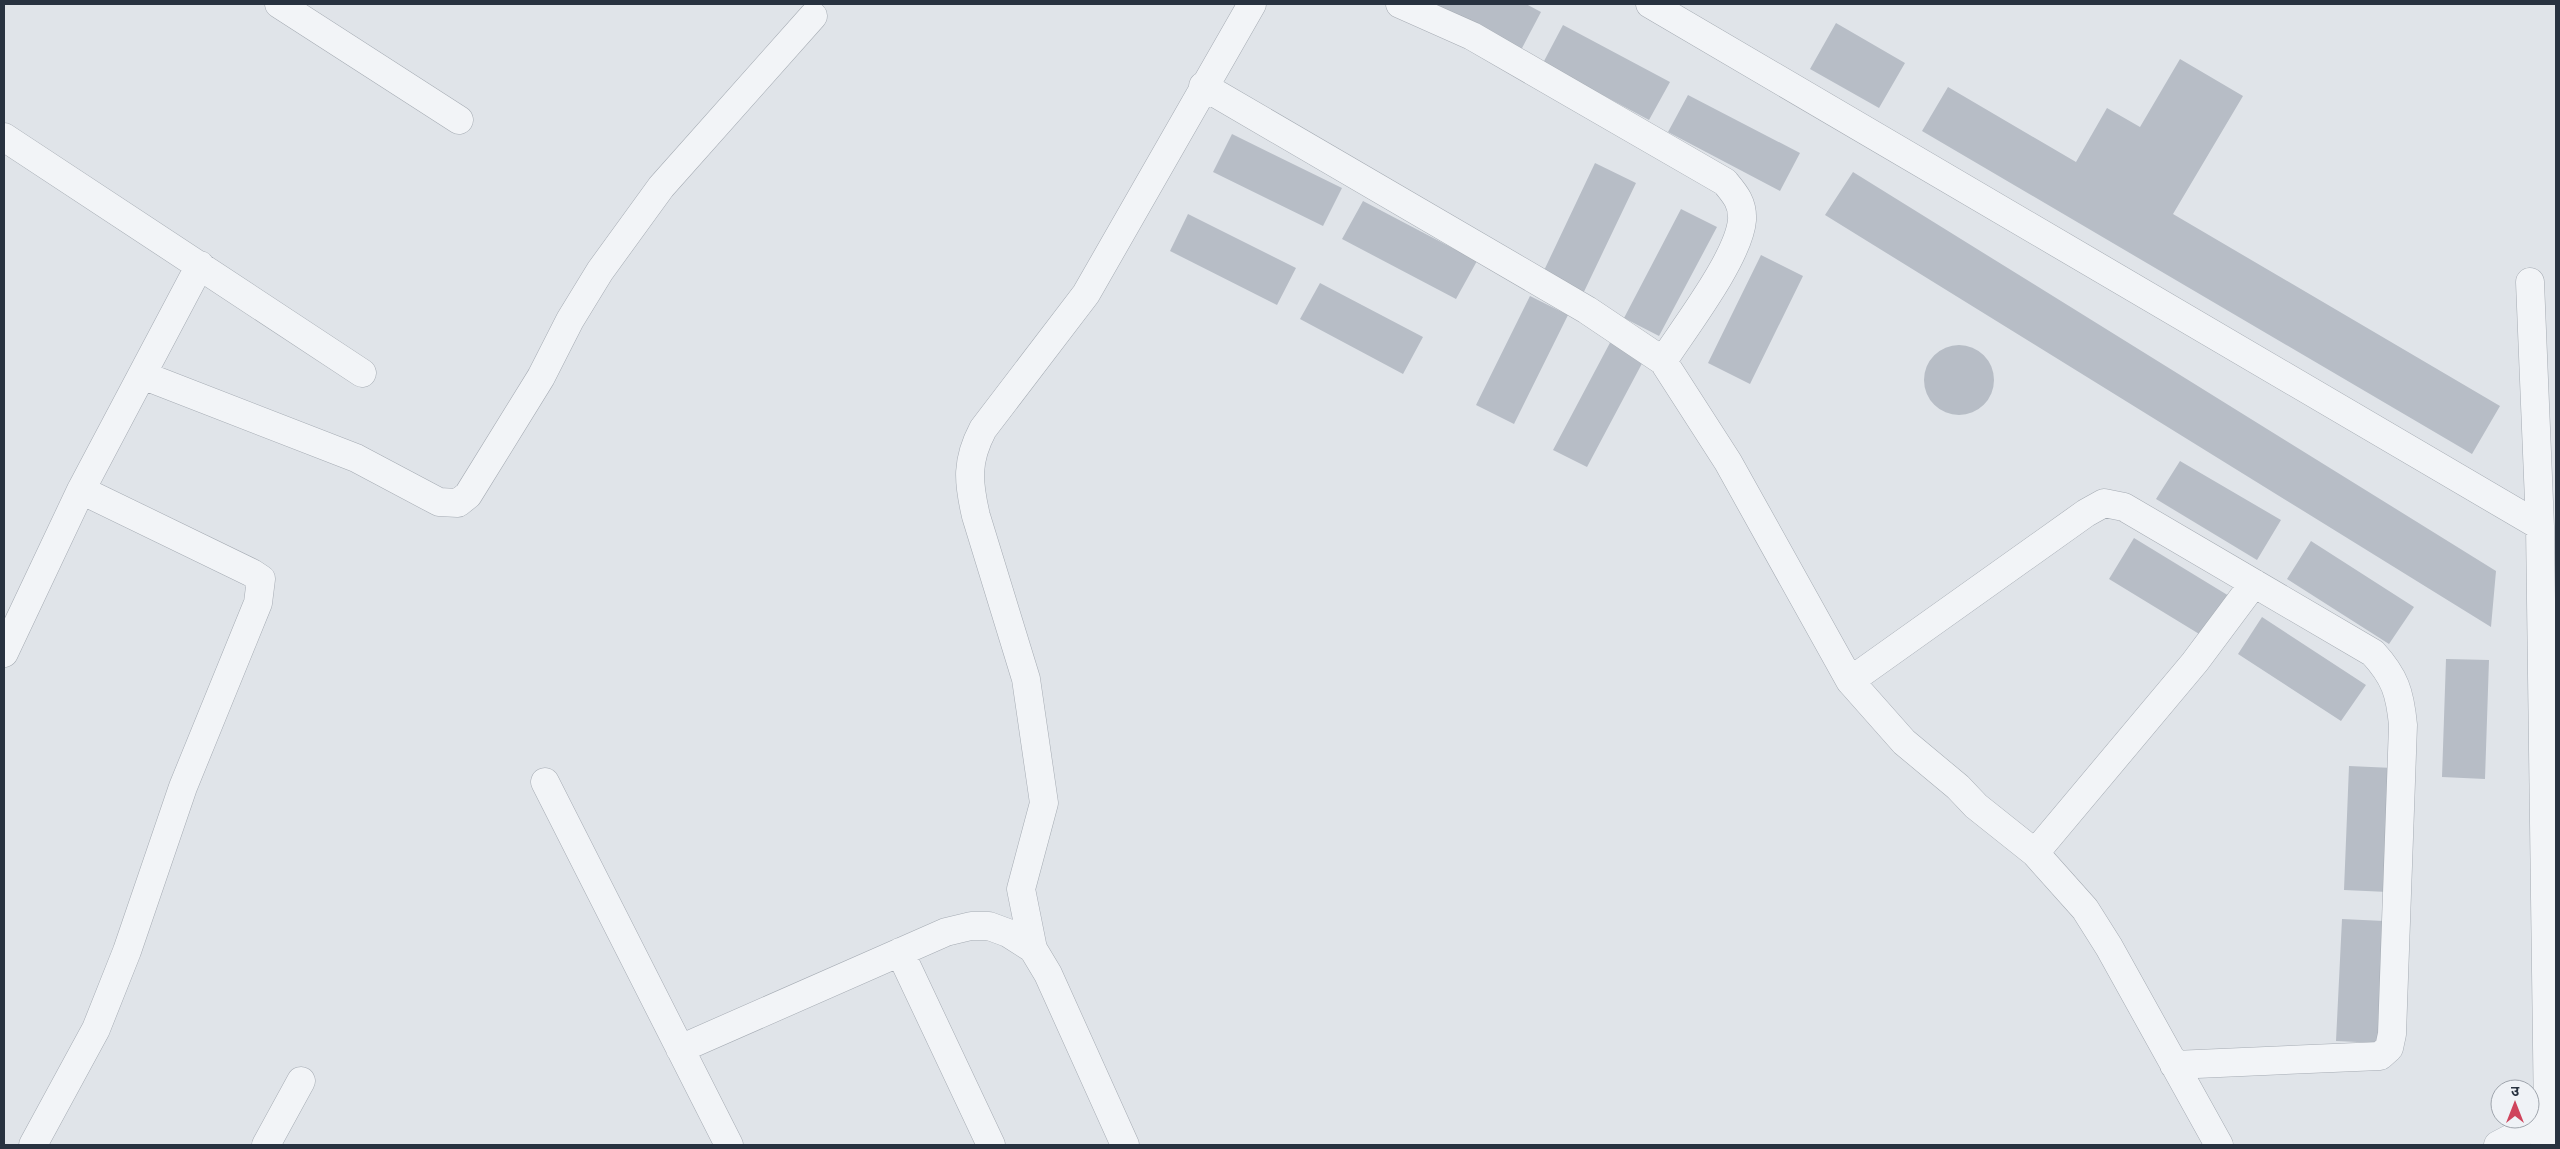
<svg xmlns="http://www.w3.org/2000/svg" width="2560" height="1149" viewBox="0 0 2560 1149" font-family="Inter,'Noto Sans Devanagari',sans-serif">
<style>
.building{fill:#b7bdc6}
.lines{fill:none;stroke-linecap:round;stroke-linejoin:round}
.minor-casing{stroke:#a5abb3;stroke-width:29}
.tertiary-casing{stroke:#a5abb3;stroke-width:29}
.minor{stroke:#f2f4f7;stroke-width:28}
.tertiary{stroke:#f2f4f7;stroke-width:28}
</style>
<rect width="100%" height="100%" fill="#e0e4e9"/>
<path class="building" d="M1431 4H1526L1541 12 1521 50Z
M1836 23 1905 63 1879 108 1810 69Z
M1563 25 1670 82 1649 120 1543 63Z
M2180 59 2243 96 2173 214 2500 406 2472 454 1922 131 1948 87 2076 162 2107 108 2140 127Z
M1688 95 1800 153 1780 191 1668 132Z
M1232 134 1342 188 1323 226 1213 172Z
M1595 163 1636 183 1580 300 1539 281Z
M1853 172 2496 571 2491 627 1825 215Z
M1363 201 1477 261 1456 299 1342 239Z
M1681 209 1717 227 1659 336 1624 318Z
M1188 214 1296 268 1277 305 1170 251Z
M1761 255 1803 276 1750 384 1708 363Z
M1320 283 1423 337 1403 374 1300 319Z
M1530 296 1568 315 1514 424 1476 405Z
M1612 339 1646 356 1587 467 1553 450Z
M1924 380a35 35 0 1 1 70 0a35 35 0 1 1-70 0Z
M2180 461 2281 520 2257 560 2156 499Z
M2134 538 2234 599 2209 640 2109 579Z
M2311 541 2414 607 2389 644 2287 579Z
M2262 617 2366 685 2341 721 2238 654Z
M2446 659 2489 660 2485 779 2442 777Z
M2349 766 2393 768 2388 892 2344 890Z
M2342 919 2384 921 2379 1043 2336 1041Z"/>
<g class="lines">
<g class="minor-casing">
<path id="minor" d="M279 4 459 120
M1400 4 1472 36 1725 182C1735 194 1743 203 1742 220 1739 257 1685 327 1663 361
M1650 4 2540 526
M1203 86 1587 310 1663 361 1728 462 1850 681 1904 742 1958 787 1976 806 2035 853 2085 909 2109 947 2219 1145
M4 137 362 373
M2530 282 2540 526 2548 1119 2545 1145
M142 375 356 458 439 502 458 503 468 495 541 377 570 320 600 271 661 187 813 16
M81 490 200 265
M4 653 81 490 252 573 261 579 258 603 183 787 127 951 96 1029 33 1145
M1850 681 2086 513 2104 503 2124 507 2373 653C2395 677 2400 693 2403 725L2392 1034 2389 1048 2380 1056 2174 1065
M545 782 729 1145
M2035 853 2195 662 2254 583
M1033 949 1021 889 1044 803 1026 679 976 516C968 482 966 461 983 429L1086 294 1252 4
M900 952 991 1145
M680 1049 946 932 971 926H989L1008 933 1033 949 1048 974 1125 1145
M266 1145 301 1081
M2498 1145 2548 1119"/>
</g>
<g class="tertiary-casing">
<path id="tertiary" d="M2549 1145 2556 1142"/>
</g>
<use href="#minor" class="minor"/>
<use href="#tertiary" class="tertiary"/>
</g>
<rect width="2560" height="1149" fill="none" stroke="#283240" stroke-width="10"/>
<g transform="translate(2515 1104)"><circle r="24" fill="#eff2f6" stroke="#9fa5ad"/>
<path d="M0-4L9 19L0 12L-9 19Z" fill="#cf445c"/>
<text y="-8" font-size="14" font-weight="bold" text-anchor="middle" fill="#283240">उ</text>
</g>
</svg>
